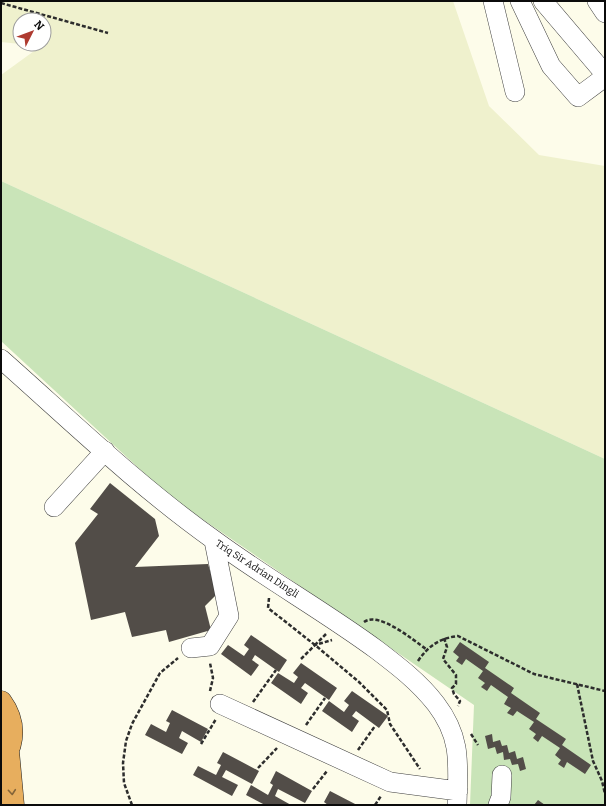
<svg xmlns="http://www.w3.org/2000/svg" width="606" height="806" viewBox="0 0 606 806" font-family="Bitter,serif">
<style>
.farmland{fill:#eff1cd}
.green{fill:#c9e4b8}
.building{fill:#524d48}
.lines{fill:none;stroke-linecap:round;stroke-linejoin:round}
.minor-casing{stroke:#3e3e3e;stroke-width:20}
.highway-casing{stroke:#1c1c1c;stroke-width:23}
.path{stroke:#2d2d2d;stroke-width:2.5;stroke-dasharray:4 2;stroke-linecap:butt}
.minor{stroke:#fff;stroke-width:19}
.highway{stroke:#e7ae5e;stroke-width:22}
.oneway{stroke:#846539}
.labels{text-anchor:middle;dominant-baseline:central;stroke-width:4;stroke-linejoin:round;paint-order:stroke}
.street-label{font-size:10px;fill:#0b0b0b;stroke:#fff}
</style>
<rect width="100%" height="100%" fill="#fdfcea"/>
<path class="farmland" d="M1 1H453L489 106 539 155 605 166V459L1 181V75L41 46 24 44H44V20H20V44L1 42Z"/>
<path class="green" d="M1 181 605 459V805H470L474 705 170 497 1 341Z"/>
<path class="building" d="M110 483 155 519 159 536 135 567 208 564 217 594 205 606 211 630 169 642 166 630 132 637 125 612 91 620 75 543 98 514 90 509Z
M251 635 287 660 279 672 255 655 252 660 259 665 251 676 221 654 228 645 244 656 249 649 244 645Z
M460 642 489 662 485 668 514 688 511 693 540 713 536 719 566 739 562 745 591 765 585 774 567 762 564 768 558 764 561 760 555 755 560 748 542 736 538 742 533 738 536 734 529 729 534 722 517 711 513 716 507 713 511 708 504 704 508 697 491 685 487 691 481 687 485 683 478 678 483 671 466 659 462 665 456 661 459 657 453 652Z
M301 663 337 688 329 700 305 683 301 688 308 693 301 704 271 683 278 673 294 683 298 677 293 673Z
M352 691 388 716 379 728 356 711 352 716 359 721 352 732 322 711 329 701 344 712 349 705 344 701Z
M172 710 208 729 201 742 182 731 179 738 188 743 182 754 145 735 151 724 166 732 170 723 166 721Z
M492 734 493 742 500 740 502 746 507 745 509 753 515 751 517 759 523 757 526 769 520 771 518 764 512 765 510 759 504 760 503 752 497 754 495 747 488 749 485 736Z
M223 752 259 771 252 784 226 770 222 777 238 785 232 796 193 775 198 766 216 775 221 765 217 763Z
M276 771 312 791 305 803 278 789 275 796 291 805H265L246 795 251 785 268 795 273 785 270 783Z
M330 791 357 805H328L324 802Z
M538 800 545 805H534Z"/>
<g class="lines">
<g class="minor-casing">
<path id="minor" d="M493 1 515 92
M520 1 551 66 578 97 605 77
M543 1 605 74
M597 1 605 13
M1 359C71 421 138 486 214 540 267 579 324 611 377 650 398 666 419 682 436 704 462 738 458 764 457 805
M54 507 105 451
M191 648 210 646 229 616 214 541
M220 704 390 782 458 791
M498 805 501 797 502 775"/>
</g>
<g class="highway-casing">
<path id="highway" d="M1 702C15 721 15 743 1 763
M8 751 13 805"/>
</g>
<path class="path" d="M1 3 108 33
M269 598 268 608 315 645
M364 622C379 611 413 640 426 649
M326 634 315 645 359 682 387 710 390 724 420 769
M444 638 447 647 443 659 456 675V684L452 688 454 694 460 701 458 706
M301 659 315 645 332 640
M418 661C428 646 440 638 458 636L534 674 605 691
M577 684 593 761 602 781 605 794
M210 691 213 678 210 663
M253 702 276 670
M306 725 325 698
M471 734 478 745
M201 744 216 719
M358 750 375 726
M258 768 277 748
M313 789 327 771
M132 805 124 783 123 763 126 741 132 724 160 673 178 658
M375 805 381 796"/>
<use href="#minor" class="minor"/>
<use href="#highway" class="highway"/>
</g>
<defs><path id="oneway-chevron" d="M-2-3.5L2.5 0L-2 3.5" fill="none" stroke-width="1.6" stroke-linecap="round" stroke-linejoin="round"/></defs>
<use class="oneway" href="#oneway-chevron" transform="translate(12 792) rotate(85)"/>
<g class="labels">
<g class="street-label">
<text transform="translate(257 569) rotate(33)">Triq Sir Adrian Dingli</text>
</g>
</g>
<rect width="606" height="806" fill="none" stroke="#0b0b0b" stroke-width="4"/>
<g transform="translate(32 32) rotate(48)"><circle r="19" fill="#ffffff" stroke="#9d9d9d"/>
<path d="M0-3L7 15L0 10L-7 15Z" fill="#ae3a30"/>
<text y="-6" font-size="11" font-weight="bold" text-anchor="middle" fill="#0b0b0b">N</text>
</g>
</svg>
